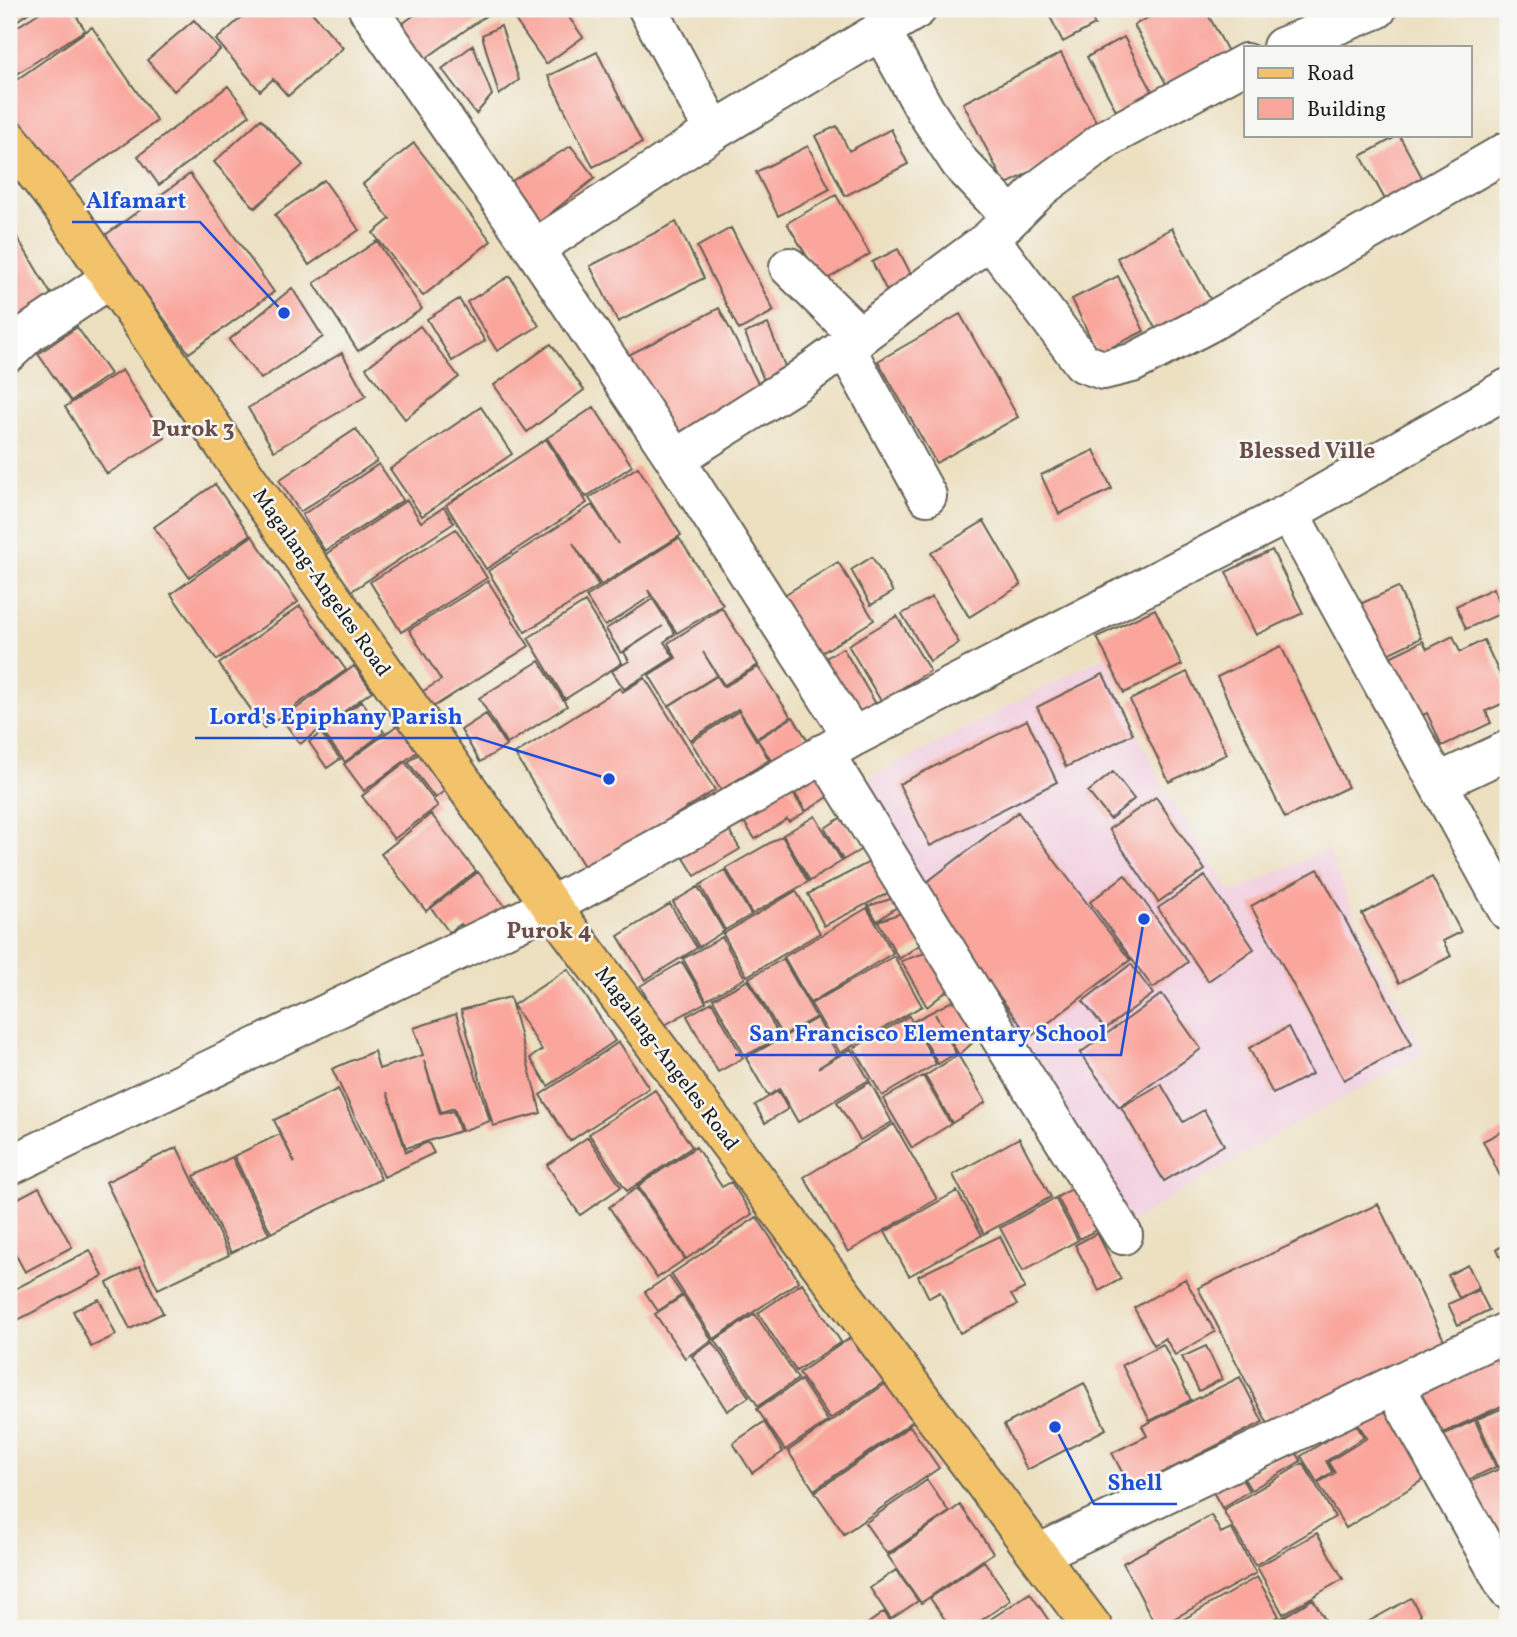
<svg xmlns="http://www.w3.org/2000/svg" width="1517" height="1637" viewBox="0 0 1517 1637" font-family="Vollkorn,serif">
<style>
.built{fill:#f2cfe0}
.building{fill:#faa69c}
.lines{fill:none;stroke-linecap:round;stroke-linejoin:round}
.minor-casing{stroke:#656156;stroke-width:42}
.major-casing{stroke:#656156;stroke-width:42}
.minor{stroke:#fff;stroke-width:38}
.major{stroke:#f2c36a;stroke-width:38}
.labels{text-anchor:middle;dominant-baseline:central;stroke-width:5;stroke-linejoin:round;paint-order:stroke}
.street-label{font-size:21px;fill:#1c1c1c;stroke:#f6f6f2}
.neighbourhood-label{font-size:23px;font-weight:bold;fill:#6a4c49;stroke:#f6f6f2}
.leader{fill:none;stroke:#1d4ed8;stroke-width:2.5}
.callout-dot{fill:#1d4ed8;stroke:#f6f6f2;stroke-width:2.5}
.callout-label{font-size:23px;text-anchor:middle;font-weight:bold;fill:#1d4ed8;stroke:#f6f6f2;stroke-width:5;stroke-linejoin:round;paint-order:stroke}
</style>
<rect width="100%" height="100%" fill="#f6f6f2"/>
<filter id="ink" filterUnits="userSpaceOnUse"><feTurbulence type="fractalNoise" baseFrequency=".0143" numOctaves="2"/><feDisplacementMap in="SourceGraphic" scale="14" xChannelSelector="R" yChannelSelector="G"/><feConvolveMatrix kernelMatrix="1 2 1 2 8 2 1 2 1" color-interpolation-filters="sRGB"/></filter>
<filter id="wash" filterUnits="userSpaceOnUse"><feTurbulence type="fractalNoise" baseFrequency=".00686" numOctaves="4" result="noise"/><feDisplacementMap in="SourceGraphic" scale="28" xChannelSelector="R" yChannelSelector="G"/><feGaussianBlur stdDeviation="1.57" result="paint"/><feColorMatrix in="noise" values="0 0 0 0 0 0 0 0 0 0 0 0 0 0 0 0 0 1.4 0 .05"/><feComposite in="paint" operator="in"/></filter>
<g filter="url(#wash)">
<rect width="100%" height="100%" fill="#ece0c1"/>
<path class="built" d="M1105 656 1135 728 1167 794 1232 893 1327 849 1368 946 1426 1052 1267 1140 1125 1226 853 787Z"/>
<g id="blocks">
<path class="building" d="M9 9H34L9 26Z
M45 9H72L85 30 9 79V32Z
M251 9H309L343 48 288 96 273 79 260 91 216 40Z
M423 9H484L488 14 422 61 399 26Z
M524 9H563L583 37 546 64 513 17Z
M1046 9H1087L1095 25 1063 42Z
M1164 9H1205L1231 57 1170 91 1134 25Z
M194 20 220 50 174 91 147 60Z
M501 26 519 80 499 95 482 35Z
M92 27 157 121 59 190 9 117V85Z
M1124 37 1159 104 1123 123 1087 57Z
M473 45 492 95 476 114 442 69Z
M597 52 642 143 593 167 548 76Z
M1061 53 1103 135 1005 185 963 103Z
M228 86 250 115 159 185 138 156Z
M261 119 303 165 255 208 214 162Z
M837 126 849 151 891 129 908 164 845 196 815 136Z
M1399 135 1424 181 1387 203 1361 156Z
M414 143 491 241 423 296 373 233 390 219 363 184Z
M571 146 595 178 531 229 510 182Z
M808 146 830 189 778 216 756 172Z
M190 174 274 292 189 353 104 236Z
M324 180 359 230 309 265 275 215Z
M836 195 870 254 822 282 787 223Z
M676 222 704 278 618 322 590 266Z
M731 228 774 311 739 330 697 247Z
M1172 228 1216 310 1161 339 1117 258Z
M17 237 54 299 9 327V242Z
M377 241 422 309 358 351 314 283Z
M898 249 919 290 893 303 872 262Z
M510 276 539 326 497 351 467 302Z
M1118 276 1144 331 1098 354 1072 299Z
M292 288 323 337 261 379 229 340Z
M459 299 485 341 452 361 427 319Z
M719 308 761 389 667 439 625 357Z
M960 314 1018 417 936 463 878 361Z
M768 324 788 374 765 383 745 333Z
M420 326 459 377 405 419 366 368Z
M77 327 110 374 71 401 38 354Z
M551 344 584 390 527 432 494 385Z
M342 353 366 396 274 451 248 408Z
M122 370 165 438 107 474 65 407Z
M481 407 512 454 422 516 390 469Z
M594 407 632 466 586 497 547 438Z
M356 429 377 461 300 512 279 480Z
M546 439 587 503 486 569 446 505Z
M1094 450 1112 489 1059 514 1041 475Z
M379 464 403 500 325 551 302 515Z
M638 467 681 535 601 585 573 543 599 586 525 632 488 571 592 505 618 544 589 498Z
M215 484 250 535 189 577 154 527Z
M407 500 421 522 444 507 454 523 350 592 326 554Z
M984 521 1021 585 969 617 931 553Z
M456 529 487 578 401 632 370 582Z
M252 536 298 602 217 660 171 594Z
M679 538 723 605 677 633 648 590 651 596 605 626 586 597Z
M1272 550 1303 613 1256 635 1226 572Z
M872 557 893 592 871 605 851 570Z
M838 562 874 620 812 659 776 600Z
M488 581 529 646 430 709 420 693 441 680 409 630Z
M1398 587 1421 638 1375 660 1351 608Z
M1493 588 1504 612 1466 629 1456 606Z
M932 597 959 643 930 661 902 614Z
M653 599 675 634 664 642 674 657 624 689 612 671 629 661 624 652 663 626 621 653 606 629Z
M585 602 622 663 565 699 528 638Z
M300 606 346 670 264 728 219 664Z
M722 608 758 665 724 685 703 652 717 675 668 706 649 675 676 658 668 643Z
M1155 609 1182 665 1124 693 1097 637Z
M897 616 930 671 881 701 848 645Z
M1453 636 1460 652 1484 640 1508 692V701L1486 711 1491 723 1442 746 1427 713 1414 719 1377 663 1423 641 1427 649Z
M1281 646 1348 787 1285 818 1217 677Z
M843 648 876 704 844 723 812 666Z
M539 661 567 706 507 744 479 698Z
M354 666 372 691 300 744 282 719Z
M758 667 791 717 757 738 738 709 690 740 669 706 717 676 724 687Z
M1187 672 1227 754 1169 782 1130 700Z
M1103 674 1133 734 1066 767 1037 707Z
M645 678 715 790 587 871 515 754 620 688 622 692Z
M362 701 384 732 345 762 322 731Z
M739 711 756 740 793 717 808 741 773 763 757 739 769 760 721 790 691 742Z
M486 714 506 746 480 762 461 730Z
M1027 720 1057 782 930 846 899 784Z
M402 722 421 749 364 791 344 764Z
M321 733 340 759 327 768 309 742Z
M424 750 451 786 435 798 408 762Z
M405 762 438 806 394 839 362 796Z
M816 767 833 794 806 811 789 784Z
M1113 772 1134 799 1110 819 1088 792Z
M785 781 805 812 789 822 787 819 755 839 737 811Z
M1156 797 1205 870 1158 902 1109 829Z
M1018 812 1130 960 1030 1037 918 889Z
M431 814 476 871 426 911 381 854Z
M815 816 842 861 810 881 783 835Z
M721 817 740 849 695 876 676 845Z
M842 817 862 849 843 860 825 828Z
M782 836 808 882 752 914 726 868Z
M877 858 894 890 824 926 808 894Z
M1318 869 1412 1044 1344 1080 1251 906Z
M725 870 751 915 725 930 700 885Z
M478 872 508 910 473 938 461 924 449 932 431 908Z
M1125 875 1188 962 1153 988 1090 902Z
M1205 876 1254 949 1208 981 1158 908Z
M1432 877 1461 932 1443 941 1451 956 1399 983 1362 914Z
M698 887 724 931 699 947 673 902Z
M796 891 820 933 747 976 723 934Z
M897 897 901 904 877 921 868 906Z
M670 904 697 948 645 980 618 936Z
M867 908 893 953 810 1003 784 957Z
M907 911 925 941 899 959 878 921Z
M722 937 745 978 706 1000 683 959Z
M931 951 953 986 927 1007 901 961Z
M894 956 922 1006 840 1053 811 1004Z
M783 959 816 1017 782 1036 749 978Z
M682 962 706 1002 663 1026 640 986Z
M1131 964 1153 994 1105 1029 1083 1001Z
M568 969 615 1041 548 1086 530 1058 542 1050 513 1005Z
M748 980 780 1037 745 1056 713 999Z
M1162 994 1201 1049 1119 1107 1080 1053Z
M510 997 541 1113 493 1126 461 1010Z
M958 998 980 1036 959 1055 935 1014 956 1053 938 1064 914 1021Z
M712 1002 743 1058 718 1072 687 1016Z
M456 1014 490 1121 462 1131 454 1108 441 1112 424 1061 440 1114 453 1111 460 1131 406 1148 387 1092 406 1152 428 1142 434 1153 384 1177 332 1069 374 1051 379 1069 423 1055 414 1028Z
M909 1016 936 1064 882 1096 854 1048Z
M817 1018 838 1055 818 1068 851 1049 869 1080 798 1122 779 1089 768 1096 746 1058Z
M1288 1027 1312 1074 1273 1094 1249 1048Z
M619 1042 649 1088 570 1141 540 1095Z
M958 1055 986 1102 952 1123 925 1076Z
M923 1076 951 1124 912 1148 883 1099Z
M870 1082 892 1122 860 1140 837 1102Z
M1161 1084 1183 1122 1204 1110 1224 1145 1164 1181 1121 1107Z
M338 1089 381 1179 271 1233 234 1156 280 1134 295 1163 274 1120Z
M655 1090 692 1147 627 1191 589 1134Z
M778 1091 788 1109 765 1123 755 1105Z
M894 1124 937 1199 848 1252 804 1177Z
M1507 1129 1508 1172 1500 1176 1483 1141Z
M588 1137 621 1187 580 1215 547 1165Z
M1019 1138 1051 1197 984 1234 953 1175Z
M177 1147 229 1255 158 1289 106 1182Z
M696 1147 722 1187 731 1182 752 1214 686 1259 638 1186Z
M232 1157 269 1234 231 1253 194 1176Z
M1077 1186 1100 1228 1080 1239 1057 1197Z
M39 1187 72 1247 25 1272 9 1242V1203Z
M637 1188 685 1259 657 1278 609 1207Z
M957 1191 982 1235 909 1276 885 1232Z
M1055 1198 1078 1240 1023 1271 1000 1228Z
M1378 1204 1446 1344 1270 1428 1198 1288Z
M757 1217 799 1281 714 1339 671 1274Z
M1097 1233 1121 1279 1099 1291 1075 1245Z
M1000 1236 1025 1288 1011 1295 1017 1305 960 1333 940 1292 929 1298 918 1276Z
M1508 1243V1273L1497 1249Z
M90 1250 103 1276 18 1320 9 1302V1292Z
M1468 1265 1479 1288 1459 1298 1448 1275Z
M140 1266 163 1313 130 1329 107 1283Z
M669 1276 682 1295 658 1311 645 1292Z
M1185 1279 1215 1332 1175 1355 1165 1338 1154 1345 1134 1308Z
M802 1283 841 1342 796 1371 758 1313Z
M1479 1290 1489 1310 1458 1325 1448 1304Z
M683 1296 712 1340 685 1358 655 1314Z
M99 1299 116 1335 91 1347 73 1311Z
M755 1314 798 1379 758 1406 715 1340Z
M856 1334 887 1380 830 1419 799 1373Z
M713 1342 749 1397 727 1411 692 1356Z
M1163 1344 1191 1400 1150 1421 1122 1365Z
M1206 1346 1222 1379 1199 1391 1182 1357Z
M1496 1357 1508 1384V1403L1434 1437 1415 1394Z
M1240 1377 1263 1422 1131 1489 1112 1453 1147 1436 1142 1426Z
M801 1380 828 1421 785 1450 757 1409Z
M888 1382 915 1420 814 1490 788 1451Z
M1084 1383 1106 1429 1027 1470 1004 1425Z
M1388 1405 1431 1475 1346 1528 1318 1483 1335 1473 1328 1462 1367 1438 1358 1424Z
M1508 1406V1463L1498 1467 1477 1419Z
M1475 1420 1496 1467 1457 1485 1436 1438Z
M764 1422 783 1452 752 1473 733 1443Z
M1355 1423 1364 1437 1326 1461 1332 1472 1317 1482 1301 1456Z
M910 1426 939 1468 844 1534 815 1492Z
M1294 1448 1301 1461 1251 1490 1243 1477Z
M1303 1463 1335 1517 1255 1565 1223 1510Z
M1508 1465V1552L1460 1486Z
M1239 1474 1249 1491 1222 1508 1212 1490Z
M927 1480 949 1512 887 1554 865 1523Z
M960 1505 993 1553 921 1603 888 1556Z
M1211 1515 1221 1533 1231 1528 1256 1573 1157 1628 1123 1563Z
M1317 1533 1343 1579 1283 1614 1257 1567Z
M984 1561 1011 1600 970 1628H951L930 1598Z
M896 1570 918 1601 891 1619 870 1588Z
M1257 1577 1279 1616 1257 1628H1174L1172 1626Z
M1030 1593 1054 1628H977Z
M1411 1598 1421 1616 1401 1628H1357Z
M1313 1599 1330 1628H1291L1285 1616Z
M884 1612 895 1628H862Z
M1283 1617 1289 1628H1264Z"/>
</g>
</g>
<g filter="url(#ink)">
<use href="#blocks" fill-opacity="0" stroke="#656156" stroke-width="2"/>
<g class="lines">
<g class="minor-casing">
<path id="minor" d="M368 9 534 249
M648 9 714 131
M880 29 925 110 960 163 1011 217
M1282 47 1377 9
M990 239 1083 363 1103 370 1132 363 1207 324 1508 151
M789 267 860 337
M845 347 927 496
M9 352 29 333 111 278
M675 459 797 382 845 347 990 239 1042 187 1109 137 1246 63
M1289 513 1508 911
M853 737 1289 513 1508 388
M824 753 1123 1235
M1438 783 1508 750
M9 1166 551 906 702 824 853 737 675 459 534 249 714 131 917 9
M1394 1386 1508 1590
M1038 1554 1508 1331"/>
</g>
<g class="major-casing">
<path id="major" d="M9 139 66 212 246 477 551 906 1093 1628"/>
</g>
<use href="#minor" class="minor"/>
<use href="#major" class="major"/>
</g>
</g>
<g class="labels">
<g class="street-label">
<text transform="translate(321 583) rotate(55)">Magalang-Angeles Road</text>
<text transform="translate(666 1059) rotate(53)">Magalang-Angeles Road</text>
</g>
<g class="neighbourhood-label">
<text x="193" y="430">Purok 3</text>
<text x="1307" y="452">Blessed Ville</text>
<text x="549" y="932">Purok 4</text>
</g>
</g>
<path class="leader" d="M284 313L200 222H72M609 779L477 738H195M1144 919L1121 1055H735M1055 1427L1094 1504H1177"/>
<g class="callout-dot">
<circle cx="284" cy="313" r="7"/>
<circle cx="609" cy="779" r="7"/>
<circle cx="1144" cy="919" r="7"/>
<circle cx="1055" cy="1427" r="7"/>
</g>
<g class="callout-label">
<text x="136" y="208">Alfamart</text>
<text x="336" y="724">Lord's Epiphany Parish</text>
<text x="928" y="1041">San Francisco Elementary School</text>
<text x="1135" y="1490">Shell</text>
</g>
<rect width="1517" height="1637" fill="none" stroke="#f6f6f2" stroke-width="35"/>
<rect x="1244" y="46" width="228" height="91" fill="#f6f6f2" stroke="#9f9f9c" stroke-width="2"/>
<rect x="1258" y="68" width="35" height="10" fill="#f2c36a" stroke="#9f9f9c" stroke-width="2"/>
<text x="1307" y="80" font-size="21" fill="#1c1c1c">Road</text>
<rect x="1258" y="98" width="35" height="21" fill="#faa69c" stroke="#9f9f9c" stroke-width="2"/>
<text x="1307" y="116" font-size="21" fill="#1c1c1c">Building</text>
</svg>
